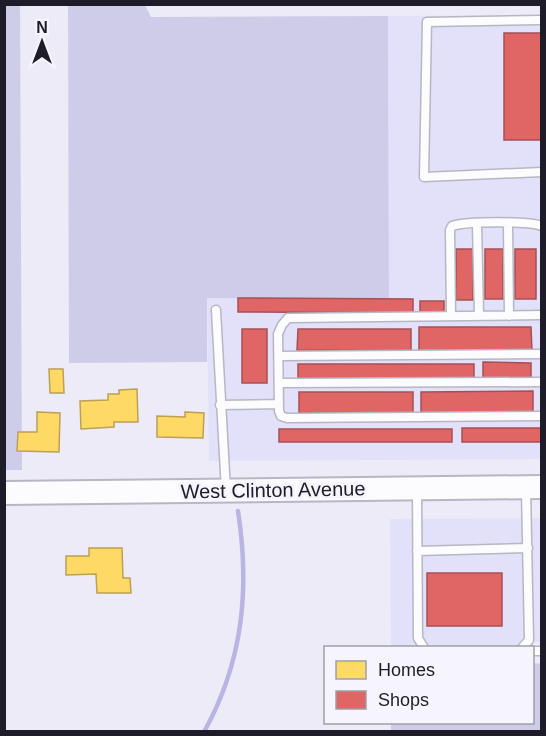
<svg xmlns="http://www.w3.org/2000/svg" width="546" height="736" viewBox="0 0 546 736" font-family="Arial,sans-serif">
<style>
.built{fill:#e3e1f9}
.green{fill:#cfccea}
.homes{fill:#ffd966;stroke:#bca054;stroke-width:1.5}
.shops{fill:#e06666;stroke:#a65054;stroke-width:1.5}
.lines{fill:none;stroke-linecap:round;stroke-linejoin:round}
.stream{stroke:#bab4e3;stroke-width:4.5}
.lane-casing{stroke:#b7b6c2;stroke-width:11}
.secondary-casing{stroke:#b7b6c2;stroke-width:26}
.lane{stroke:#fcfcfe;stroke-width:8}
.secondary{stroke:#fcfcfe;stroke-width:22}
.labels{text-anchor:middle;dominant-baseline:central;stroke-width:6;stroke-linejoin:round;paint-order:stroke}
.street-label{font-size:20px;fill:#1e1c29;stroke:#f6f5fd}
</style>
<rect width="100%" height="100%" fill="#ecebf7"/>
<path class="built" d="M541 15V459L209 461 207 298H389L388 16Z
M541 518V642H533L532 648 391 647 390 519Z"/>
<path class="green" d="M4 5H20L22 470H4Z
M68 5H145L151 17 388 16 389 299 207 298V362L69 363Z
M533 663 541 664V731H391V723L532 722Z"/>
<path class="homes" d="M49 369H63L64 393H50Z
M137 389 138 422H114V427L81 429 80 401 108 400V394H119V390Z
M37 412 60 413 59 452 17 451 18 432H37Z
M185 412 204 413 203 438 157 437V416L185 417Z
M89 548H122L123 578H130L131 593H97L96 574 66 575V556H89Z"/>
<path class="shops" d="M504 33H542V140H504Z
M456 249H473V300H456Z
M485 249H503V299H485Z
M515 249H536V299H515Z
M238 298 413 299V313L238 312Z
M420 301H444V313H420Z
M419 327H531L532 351H419Z
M242 329H267V383H242Z
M298 329H411V351L297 350Z
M483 362 531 363V379H483Z
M298 364H474V378H298Z
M533 391V413L421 414V392Z
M299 392H413V413H299Z
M462 428H541V442H462Z
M279 429H452V442H279Z
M427 573H502V626H427Z"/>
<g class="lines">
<path class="stream" d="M204 732C243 662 250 589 238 511"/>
<g class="lane-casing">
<path id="lane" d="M542 20 427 22 424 177 542 172
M477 224 479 316
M508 224 509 316
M216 310 226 491
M542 315 288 318 282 325 278 334 279 411 281 416 287 418 542 416
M451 316 450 230 452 226C467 221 527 221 542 226
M279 356 542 354
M279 383 542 382
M220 405 279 404
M417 489 418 638 424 648
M417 551 528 548
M522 648 529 640 526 489
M532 651H542"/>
</g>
<g class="secondary-casing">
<path id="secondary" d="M4 493 542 487"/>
</g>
<use href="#lane" class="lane"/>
<use href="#secondary" class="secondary"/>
</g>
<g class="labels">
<g class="street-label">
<text transform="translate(273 490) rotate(-1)">West Clinton Avenue</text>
</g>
</g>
<rect width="546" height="736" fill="none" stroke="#1e1c29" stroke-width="12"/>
<rect x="324" y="646" width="210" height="78" fill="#f6f5fd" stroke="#a09ea8" stroke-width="1.5"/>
<rect x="336" y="661" width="30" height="18" fill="#ffd966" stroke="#a09ea8" stroke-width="1.5"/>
<text x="378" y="676" font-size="18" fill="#1e1c29">Homes</text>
<rect x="336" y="691" width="30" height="18" fill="#e06666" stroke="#a09ea8" stroke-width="1.5"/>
<text x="378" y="706" font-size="18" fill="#1e1c29">Shops</text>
<g transform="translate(42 42)" stroke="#f6f5fd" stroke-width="4.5" paint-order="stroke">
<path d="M0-4.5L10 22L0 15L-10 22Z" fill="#1e1c29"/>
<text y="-9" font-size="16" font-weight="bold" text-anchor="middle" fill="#1e1c29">N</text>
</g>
</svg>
